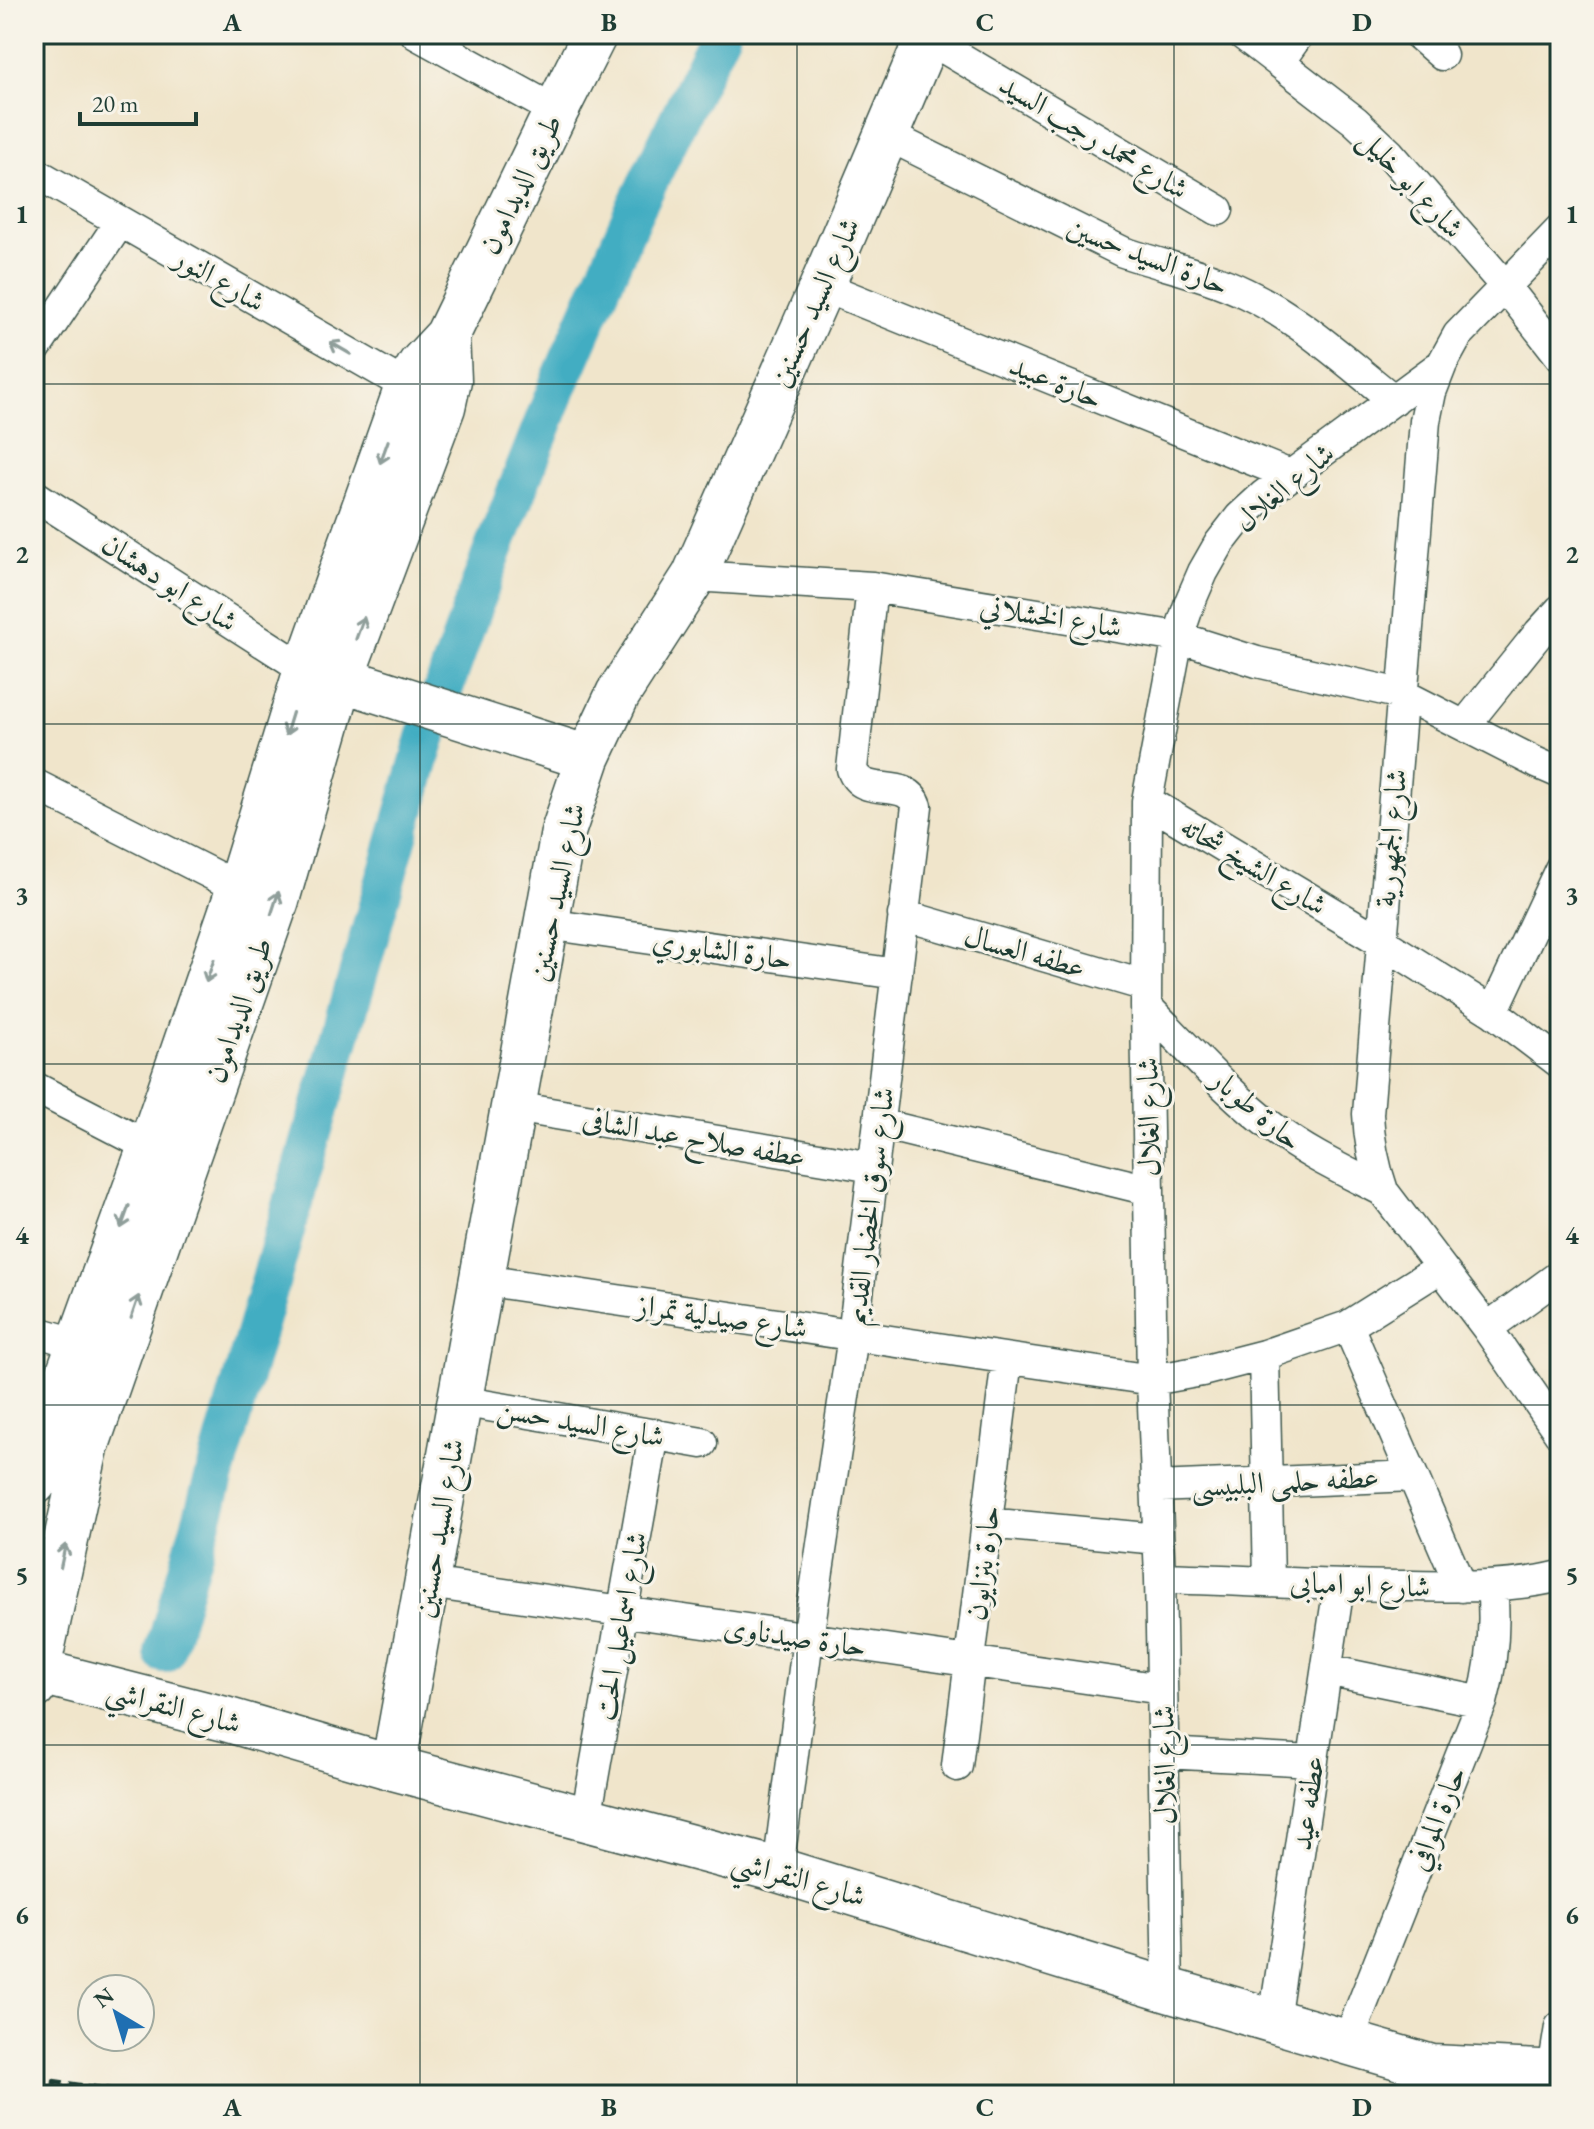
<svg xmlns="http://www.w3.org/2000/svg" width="1594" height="2129" viewBox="0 0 1594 2129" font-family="'EB Garamond',Amiri,serif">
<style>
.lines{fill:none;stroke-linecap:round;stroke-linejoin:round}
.canal{stroke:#43adc2;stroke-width:40}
.street-casing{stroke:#3e564b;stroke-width:33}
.secondary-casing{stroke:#3e564b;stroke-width:47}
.street{stroke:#fff;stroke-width:30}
.secondary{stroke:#fff;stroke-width:44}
.rail{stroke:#1f3d34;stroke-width:6;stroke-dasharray:12 6;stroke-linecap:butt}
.oneway{stroke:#8f9e9a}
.grid{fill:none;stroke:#1f3d34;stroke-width:2;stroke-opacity:0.55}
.labels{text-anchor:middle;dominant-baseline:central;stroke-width:6;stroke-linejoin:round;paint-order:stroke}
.street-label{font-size:30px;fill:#1f3d34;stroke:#f7f3e8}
.neatline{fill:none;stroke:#1f3d34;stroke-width:3}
.grid-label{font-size:26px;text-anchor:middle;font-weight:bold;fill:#1f3d34}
</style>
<rect width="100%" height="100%" fill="#f7f3e8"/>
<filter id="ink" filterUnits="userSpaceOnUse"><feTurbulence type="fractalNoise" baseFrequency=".0125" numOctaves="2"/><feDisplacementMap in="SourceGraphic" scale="16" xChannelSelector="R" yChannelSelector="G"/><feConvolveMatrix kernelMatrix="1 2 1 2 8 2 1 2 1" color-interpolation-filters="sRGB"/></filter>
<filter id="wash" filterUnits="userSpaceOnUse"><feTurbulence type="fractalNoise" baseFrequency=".006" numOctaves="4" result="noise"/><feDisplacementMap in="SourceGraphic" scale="32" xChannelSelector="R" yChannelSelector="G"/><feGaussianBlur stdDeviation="1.8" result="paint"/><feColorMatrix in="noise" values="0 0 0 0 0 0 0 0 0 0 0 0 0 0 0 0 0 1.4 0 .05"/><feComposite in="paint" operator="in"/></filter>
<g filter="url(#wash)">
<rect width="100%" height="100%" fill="#f0e5cb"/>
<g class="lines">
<path class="canal" d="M164 1653 426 738 489 561 558 386 633 213 720 34"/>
</g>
</g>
<g filter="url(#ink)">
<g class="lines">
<g class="street-casing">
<path id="street" d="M416 34 556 111
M1242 34 1355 121 1390 154 1506 287 1560 356
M1418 34 1442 55
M927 38 1218 210
M1279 62 1299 34
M887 135 1123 252C1164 266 1206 274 1245 293 1300 319 1346 362 1394 400
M34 172 424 396
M1560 230 1458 335 1442 364 1431 392 1425 421 1368 1114C1369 1141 1374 1165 1383 1191L1487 1328 1560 1434
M822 286 1290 475
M34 351 120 222
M34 495 306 670
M694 576 872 587 1178 637 1257 662 1402 694 1537 763 1560 773
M1465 725 1539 633 1560 610
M34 784 239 888
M1147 801 1382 942 1493 1012 1560 1063
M903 915 1146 986
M547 924 897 974
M1146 1006C1188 1048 1228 1094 1276 1130 1309 1155 1347 1172 1383 1191
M1493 1012 1560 869
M34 1087 150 1147
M514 1107 873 1167
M880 1124 1149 1190
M482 1280 1152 1380 1202 1371 1264 1355 1348 1326 1440 1268
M1348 1326 1461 1587
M1487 1328 1560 1275
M34 1331 79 1344
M1264 1355 1269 1581
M460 1401 702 1443
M1156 1487 1413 1476
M987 1523 1158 1539
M1160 1578C1244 1580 1328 1586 1413 1586 1462 1587 1512 1588 1560 1576
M428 1583 1162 1689
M1327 1670 1482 1702
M1164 1753 1313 1761
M957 1766 1007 1359
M586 1818 654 1434
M778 1870 808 1638 853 1336 917 806C907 775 862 801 852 769L872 587
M1168 1990 1160 1578 1152 1380 1146 1006 1147 801 1178 637 1190 602 1203 572 1219 544 1240 517 1264 495 1442 364
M1274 2020 1339 1586
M1347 2043 1482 1702C1493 1663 1496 1627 1492 1586
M1549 2095 1560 2027"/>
</g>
<g class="secondary-casing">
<path id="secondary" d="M341 679 588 758
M34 1483 46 1435 150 1147 239 888 306 670 407 387 420 365 447 336 556 111 595 34
M37 1671 225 1719 393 1768 778 1870 1168 1990 1432 2067 1560 2073
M34 1687 86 1448 277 900 341 679 443 407 449 380 447 336
M393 1768 563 832 588 758 618 694 694 576 822 286 929 34"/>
</g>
<use href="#street" class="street"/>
<use href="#secondary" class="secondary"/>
<path class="rail" d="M34 2079 145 2095"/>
</g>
<defs><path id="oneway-shaft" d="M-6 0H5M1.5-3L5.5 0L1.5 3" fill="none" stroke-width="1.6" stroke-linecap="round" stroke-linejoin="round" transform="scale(2)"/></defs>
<g class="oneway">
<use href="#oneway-shaft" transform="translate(340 348) rotate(-150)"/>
<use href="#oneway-shaft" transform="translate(384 452) rotate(110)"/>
<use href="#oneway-shaft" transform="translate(360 628) rotate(-70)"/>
<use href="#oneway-shaft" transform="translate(289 724) rotate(107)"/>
<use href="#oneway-shaft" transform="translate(275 903) rotate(-72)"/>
<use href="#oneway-shaft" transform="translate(210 971) rotate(109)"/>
<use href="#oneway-shaft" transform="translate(125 1217) rotate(110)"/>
<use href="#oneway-shaft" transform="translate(135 1307) rotate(-71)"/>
<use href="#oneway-shaft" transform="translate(63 1556) rotate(-78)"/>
</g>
</g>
<path class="grid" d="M420 34V2095M797 34V2095M1174 34V2095M34 384H1560M34 724H1560M34 1064H1560M34 1405H1560M34 1745H1560"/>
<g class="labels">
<g class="street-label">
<text transform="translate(1094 136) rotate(31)">شارع محمد رجب السيد</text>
<text transform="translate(1412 183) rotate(47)">شارع ابو خليل</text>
<text transform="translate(520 184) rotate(-64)">طريق الديدامون</text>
<text transform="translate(1148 255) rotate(21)">حارة السيد حسين</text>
<text transform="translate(220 279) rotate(30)">شارع النور</text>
<text transform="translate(814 302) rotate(-66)">شارع السيد حسنين</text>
<text transform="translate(1056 381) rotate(22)">حارة عبيد</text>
<text transform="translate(1284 487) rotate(-40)">شارع الغلال</text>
<text transform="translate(170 582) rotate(33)">شارع ابو دهشان</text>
<text transform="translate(1051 616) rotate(9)">شارع الخشلاني</text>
<text transform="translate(1390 838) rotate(-85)">شارع الجمهورية</text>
<text transform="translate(1254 865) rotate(31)">شارع الشيخ شحاته</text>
<text transform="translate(556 892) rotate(-78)">شارع السيد حسنين</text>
<text transform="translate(722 949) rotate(8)">حارة الشابوري</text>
<text transform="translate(1025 951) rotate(16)">عطفه العسال</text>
<text transform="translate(238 1010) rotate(-71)">طريق الديدامون</text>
<text transform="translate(1257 1109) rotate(40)">حارة طوبار</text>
<text transform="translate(1148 1117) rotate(-91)">شارع الغلال</text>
<text transform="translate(694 1137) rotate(10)">عطفه صلاح عبد الشافى</text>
<text transform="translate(869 1206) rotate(-83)">شارع سوق الخضار القديم</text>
<text transform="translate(722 1316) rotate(8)">شارع صيدلية تمراز</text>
<text transform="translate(581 1422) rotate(10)">شارع السيد حسن</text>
<text transform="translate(1285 1481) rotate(-3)">عطفه حلمى البلبيسى</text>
<text transform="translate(438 1528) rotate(-80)">شارع السيد حسنين</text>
<text transform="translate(982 1563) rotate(-83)">حارة بنزايون</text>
<text transform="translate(1360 1584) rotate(2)">شارع ابو امبابى</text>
<text transform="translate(620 1626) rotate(-80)">شارع اسماعيل الحت</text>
<text transform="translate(795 1636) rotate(8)">حارة صيدناوى</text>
<text transform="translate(174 1706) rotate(15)">شارع النقراشي</text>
<text transform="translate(1164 1765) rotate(-91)">شارع الغلال</text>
<text transform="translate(1307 1803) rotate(-82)">عطفه عيد</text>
<text transform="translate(1436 1818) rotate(-68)">حارة الموافي</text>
<text transform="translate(799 1878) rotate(16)">شارع النقراشي</text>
</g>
</g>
<rect width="1594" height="2129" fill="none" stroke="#f7f3e8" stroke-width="88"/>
<g transform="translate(116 2013) rotate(322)"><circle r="38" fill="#f7f3e8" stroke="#a1aaa0" stroke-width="2"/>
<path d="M0-6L14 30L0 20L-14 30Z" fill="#1f6fb2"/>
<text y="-12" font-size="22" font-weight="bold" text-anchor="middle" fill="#1f3d34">N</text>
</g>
<path d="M80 112v12h116v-12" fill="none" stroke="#1f3d34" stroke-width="4"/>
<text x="92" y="112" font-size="24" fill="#1f3d34" stroke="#f7f3e8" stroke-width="6" paint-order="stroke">20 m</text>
<rect x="44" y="44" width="1506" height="2041" class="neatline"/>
<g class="grid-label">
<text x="232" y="31">A</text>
<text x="609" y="31">B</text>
<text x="985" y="31">C</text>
<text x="1362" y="31">D</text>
<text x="22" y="223">1</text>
<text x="1572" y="223">1</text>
<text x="22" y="563">2</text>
<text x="1572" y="563">2</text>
<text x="22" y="904">3</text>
<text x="1572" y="904">3</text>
<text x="22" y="1244">4</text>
<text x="1572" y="1244">4</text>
<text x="22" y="1584">5</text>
<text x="1572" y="1584">5</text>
<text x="22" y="1924">6</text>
<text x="1572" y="1924">6</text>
<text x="232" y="2116">A</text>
<text x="609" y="2116">B</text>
<text x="985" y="2116">C</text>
<text x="1362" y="2116">D</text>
</g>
</svg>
